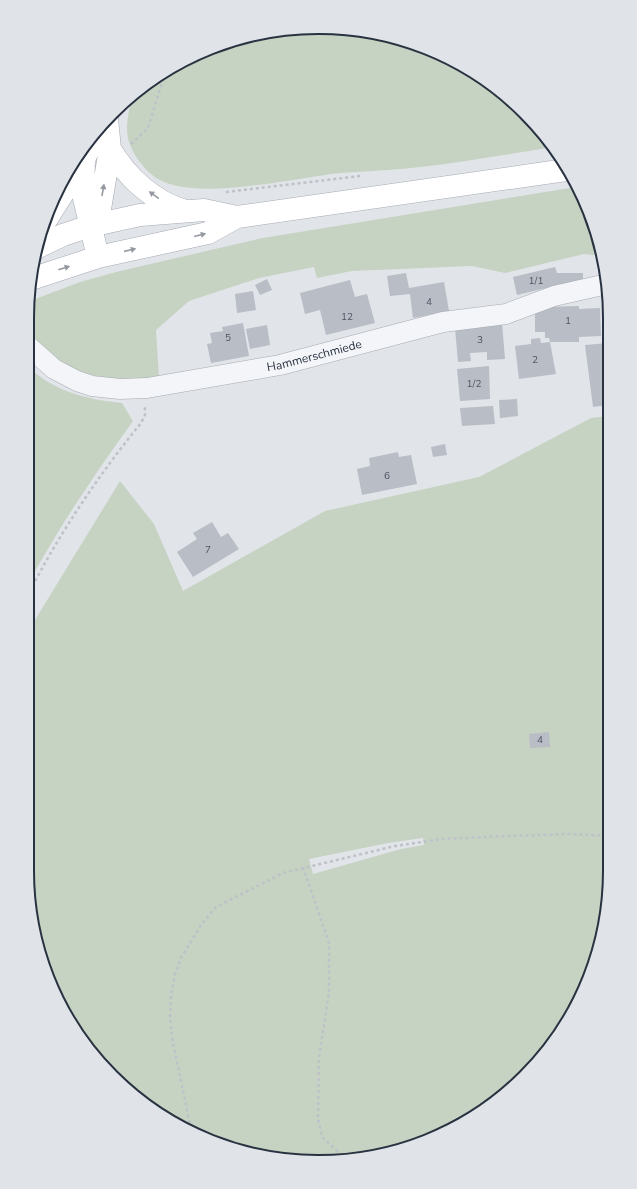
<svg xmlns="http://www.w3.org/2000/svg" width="637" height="1189" viewBox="0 0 637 1189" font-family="'Nunito Sans',sans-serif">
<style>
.green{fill:#c6d3c2;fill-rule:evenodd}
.building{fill:#b8bdc6}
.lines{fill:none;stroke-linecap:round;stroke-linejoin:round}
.minor-casing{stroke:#a6abb3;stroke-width:21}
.secondary-casing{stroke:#a6abb3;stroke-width:23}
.path{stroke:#bec2c8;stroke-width:2.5;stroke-dasharray:3 3;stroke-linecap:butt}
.minor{stroke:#f3f5f8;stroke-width:20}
.secondary{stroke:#fff;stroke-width:22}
.oneway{fill:#9498a0}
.labels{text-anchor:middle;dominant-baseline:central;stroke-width:3;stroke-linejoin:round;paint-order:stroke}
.number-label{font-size:10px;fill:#4d5562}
.street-label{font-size:12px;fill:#293241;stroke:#f0f3f7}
.rim{fill:none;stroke:#293241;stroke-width:2}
</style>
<rect width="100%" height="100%" fill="#e1e4e9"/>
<path class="green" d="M338 28 394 37 448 57 511 99 553 147C509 154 465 162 421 167 394 170 367 171 340 173 295 178 199 201 160 180 146 173 131 153 128 138 125 125 130 109 131 96L173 66 225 42 281 29Z
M576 187 588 207 601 256 584 254 505 273 472 266 352 271 317 278 314 267 259 278 189 301 156 330 159 378C112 381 89 381 48 353 42 348 29 340 28 331 26 322 28 312 28 303L30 301 80 282 116 272 263 238Z
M28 366C52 391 88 400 122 403L133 421C95 474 58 528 27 586Z
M608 416 609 889 600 946 580 1000 550 1048 511 1090 430 1140 338 1161 243 1152 157 1113 87 1048 43 964 27 870V633L120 481 154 524 183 591 325 511 479 477 591 418ZM423 838 424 845 401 849 313 874 309 859 388 843Z"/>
<path class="building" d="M555 267 557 273H583V285H559L517 295 513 277Z
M406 273 409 288 444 282 449 311 413 318 410 294 390 296 387 276Z
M267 279 272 290 260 295 255 285Z
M350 280 355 297 367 294 375 323 326 335 320 310 305 314 300 293Z
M253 291 256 310 237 313 235 294Z
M602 291H608V323H607Z
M579 306V309L600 308 601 336 579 337V342H550L549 338H545V332H535V311L544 307Z
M243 323 249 356 211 363 207 344 212 343 210 333 223 331 222 327Z
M502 323 505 359 487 360V352L470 353 471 361 458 362 455 328Z
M267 325 270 345 250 349 246 329Z
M540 338 541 343 550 342 556 374 519 379 515 346 531 344V339Z
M608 343V405L593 407 585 345Z
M489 366 490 399 460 401 457 369Z
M517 399 518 416 500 418 499 400Z
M493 406 495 424 462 426 460 408Z
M445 444 447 455 433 457 431 447Z
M398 452 399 457 411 455 417 484 362 495 357 469 370 466 369 458Z
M212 522 221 537 228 533 239 549 193 577 177 552 197 539 193 533Z
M549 732 550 747 530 748 529 734Z"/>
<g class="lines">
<g class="minor-casing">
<g id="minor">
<path id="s1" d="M28 346 54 369 77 381 92 386 120 389 147 388 280 365 443 322 506 314 554 296 607 284"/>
</g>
</g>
<g class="secondary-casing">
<path id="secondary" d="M110 149C127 177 153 202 186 211
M84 160 83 194 98 257
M46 220 84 160 96 131
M90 226 100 209 110 149 107 119
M36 248 63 235 90 226 140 215 204 210 237 217
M31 279 98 257 208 233 237 217 566 170"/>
</g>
<path class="path" d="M131 144 148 128 164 76 173 66
M226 192 360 176
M27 597C58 535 98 476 141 423L145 415V407
M303 867 329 943V992L319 1057 318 1118 322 1137 346 1159
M191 1129 172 1038 170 1016 171 995 175 974 181 958 201 925 216 907 283 873 395 846 442 839 508 836 569 834 609 836"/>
<use href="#minor" class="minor"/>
<use href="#secondary" class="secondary"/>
</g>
<defs><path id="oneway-solid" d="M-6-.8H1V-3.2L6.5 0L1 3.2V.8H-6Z"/></defs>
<g class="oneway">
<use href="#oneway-solid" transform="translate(103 190) rotate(-80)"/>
<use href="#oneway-solid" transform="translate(154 195) rotate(-144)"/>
<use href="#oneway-solid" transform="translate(200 235) rotate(-14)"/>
<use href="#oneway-solid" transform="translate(130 250) rotate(-13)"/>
<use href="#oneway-solid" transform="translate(64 268) rotate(-18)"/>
</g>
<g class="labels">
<g class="number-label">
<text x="536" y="281">1/1</text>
<text x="429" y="302">4</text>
<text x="347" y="317">12</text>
<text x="568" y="321">1</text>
<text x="228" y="338">5</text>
<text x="480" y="340">3</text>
<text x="535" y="360">2</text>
<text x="474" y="384">1/2</text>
<text x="387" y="476">6</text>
<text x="208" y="550">7</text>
<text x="540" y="740">4</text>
</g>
<g class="street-label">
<text stroke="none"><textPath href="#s1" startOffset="302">Hammerschmiede</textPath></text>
</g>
</g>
<path d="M0 0H637V1189H0ZM318 34H319A284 284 0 0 1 603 318V871A284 284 0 0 1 319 1155H318A284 284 0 0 1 34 871V318A284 284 0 0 1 318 34Z" fill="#e0e4e8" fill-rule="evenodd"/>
<path class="rim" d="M318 34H319A284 284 0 0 1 603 318V871A284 284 0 0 1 319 1155H318A284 284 0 0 1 34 871V318A284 284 0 0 1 318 34Z"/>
</svg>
